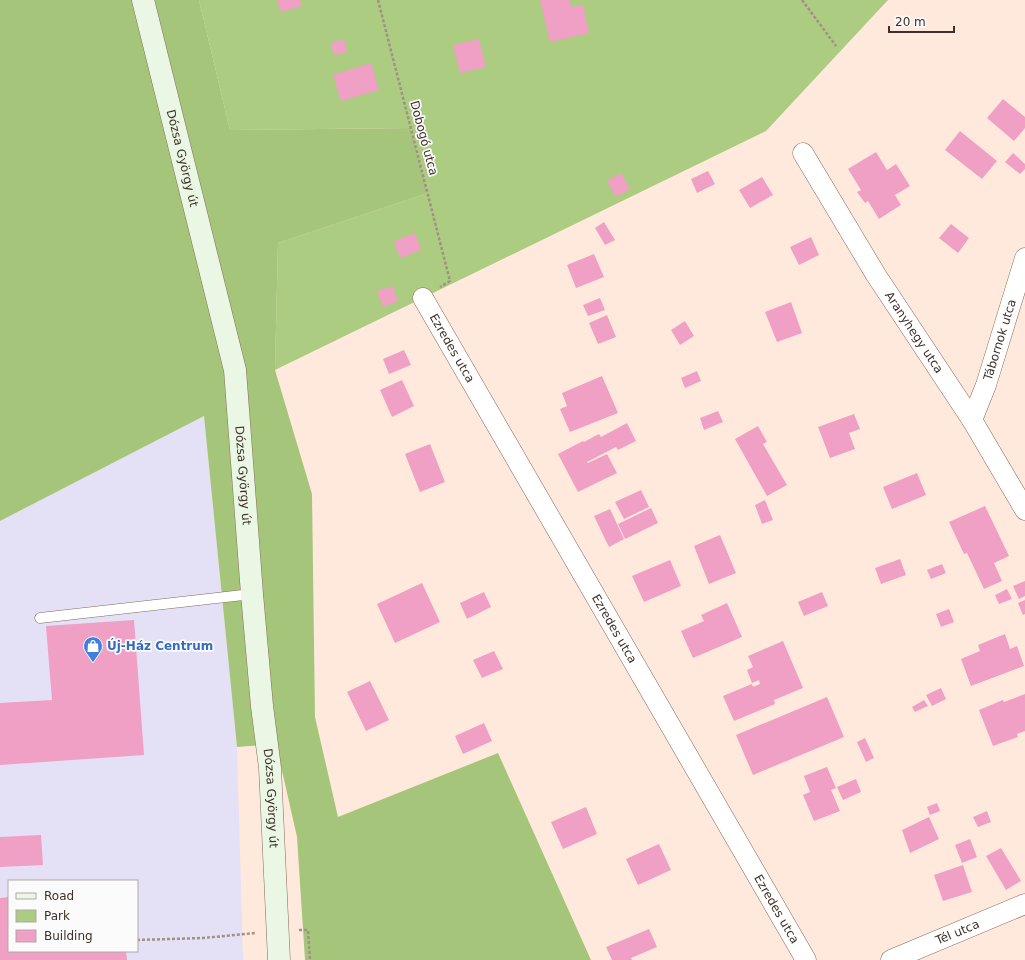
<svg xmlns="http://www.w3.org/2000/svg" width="1025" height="960" viewBox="0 0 1025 960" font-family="'DejaVu Sans',sans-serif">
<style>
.commercial{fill:#e4e0f6;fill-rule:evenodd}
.green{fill:#accc81}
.forest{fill:#a5c67a}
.building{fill:#f09fc5}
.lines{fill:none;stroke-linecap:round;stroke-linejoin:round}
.service-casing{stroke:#886957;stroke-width:11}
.minor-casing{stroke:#886957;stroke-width:21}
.secondary-casing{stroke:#886957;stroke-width:23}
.path{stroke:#a29086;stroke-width:2.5;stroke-dasharray:3 2;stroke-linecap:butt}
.service{stroke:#fff;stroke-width:10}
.minor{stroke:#fff;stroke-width:20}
.secondary{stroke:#ebf7e5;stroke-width:22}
.labels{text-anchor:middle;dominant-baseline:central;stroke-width:3.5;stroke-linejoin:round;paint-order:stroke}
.street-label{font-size:12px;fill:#3e3028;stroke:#fbfbfb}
.shop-label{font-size:12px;font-weight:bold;fill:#366cbe;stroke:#fbfbfb;text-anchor:start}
</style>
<rect width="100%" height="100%" fill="#ffe9dd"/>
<path class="commercial" d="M204 416 237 747 243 960H0V521ZM9 881H137V951H9Z"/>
<path class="green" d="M199 0H888L766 131 275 370 278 243 428 193 411 128 230 130Z"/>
<path class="forest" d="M0 0H199L230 130 411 128 428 193 278 243 275 370 312 494 315 717 338 817 498 753 591 960H305L297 837 276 744 237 747 204 416 0 521Z"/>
<path class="building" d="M277 0H300L302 6 281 12Z
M540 0H570L571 7 583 5 589 33 550 42Z
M344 39 347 52 334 55 331 43Z
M479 39 486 67 460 73 453 45Z
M371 63 379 90 341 101 333 75Z
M1003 99 1025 117V128L1014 141 987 118Z
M960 131 997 161 982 179 945 150Z
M876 152 887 170 896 164 910 186 895 195 901 205 879 219 868 201 865 203 857 192 861 190 848 169Z
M1013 153 1025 164V169L1020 174 1005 162Z
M708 171 715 184 697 193 691 179Z
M621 173 630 189 616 197 607 181Z
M762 177 773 195 750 208 739 190Z
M604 222 615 240 605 245 595 228Z
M951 224 969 238 958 253 939 238Z
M415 233 421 250 400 258 394 241Z
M811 237 819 255 799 265 790 247Z
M594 254 604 277 576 288 567 265Z
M392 286 398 301 383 307 377 291Z
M600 298 605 310 588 316 583 305Z
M791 302 802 333 777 342 765 312Z
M607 315 616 337 598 344 589 323Z
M685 321 694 336 680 345 671 330Z
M404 350 411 365 389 374 383 359Z
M697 371 701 381 685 388 681 378Z
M602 376 618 413 570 432 560 409 567 406 562 393Z
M402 380 414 406 392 417 380 390Z
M718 411 723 422 704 430 700 418Z
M854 414 860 429 849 433 855 449 830 458 818 427Z
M627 423 636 441 618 450 616 447 587 462 588 463 607 454 617 473 578 492 558 454 583 441 584 442 599 434 601 437Z
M758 426 767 442 763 444 787 485 767 496 735 439Z
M430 444 445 482 420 492 405 454Z
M917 473 926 495 892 509 883 487Z
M641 490 649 507 624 519 615 502Z
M765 500 773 520 762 524 755 505Z
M985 506 1009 556 994 563 1002 581 984 589 967 553 964 554 949 522Z
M651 508 658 523 625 539 618 524Z
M610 509 624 539 609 547 594 516Z
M720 535 736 573 709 584 694 546Z
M900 559 906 575 881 584 875 568Z
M670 560 681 586 644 602 632 576Z
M942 564 946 573 931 579 927 570Z
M1025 581V596L1019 599 1013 586Z
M422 583 440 622 395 643 377 604Z
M1007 589 1012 599 999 604 995 595Z
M484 592 491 607 467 619 460 603Z
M822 592 828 606 804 616 798 602Z
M1025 600V614L1023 615 1018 603Z
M727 603 742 637 693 658 681 631 704 621 701 615Z
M949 609 954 622 941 627 936 614Z
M134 620 144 755 0 765V703L52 700 46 626Z
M1005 634 1010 649 1017 646 1024 666 971 686 961 659 980 651 978 645Z
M783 641 803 688 774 700 775 704 734 721 723 696 752 684 753 687 760 684 759 680 752 683 747 670 753 667 748 656Z
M494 651 503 669 482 678 473 660Z
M370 681 389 720 366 731 347 692Z
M941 688 946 699 932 706 926 695Z
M1025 694V731L1017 734 1018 737 993 746 979 710 1003 700 1004 702Z
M827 697 844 737 753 775 736 735Z
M924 700 928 706 915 712 912 707Z
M484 723 492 741 463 754 455 736Z
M865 738 874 758 866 762 857 742Z
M827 767 836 788 831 790 840 811 814 821 803 795 810 792 804 776Z
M856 779 861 792 843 800 837 787Z
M937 803 940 811 930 815 927 807Z
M586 807 597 834 563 849 551 822Z
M987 811 991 822 978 827 973 817Z
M929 817 939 839 910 853 902 830Z
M41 835 43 865 0 867V837Z
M970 839 977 857 962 863 955 845Z
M659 844 671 870 638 885 626 859Z
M1001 848 1021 881 1006 890 986 856Z
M963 865 972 892 943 901 934 875Z
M9 897V951H126L127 960H0V898Z
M649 929 657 947 631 958 632 960H612L606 947Z"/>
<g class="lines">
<g class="service-casing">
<path id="service" d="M40 618 252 594"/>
</g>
<g class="minor-casing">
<g id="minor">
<path id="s1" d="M803 153 876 275 972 420 1025 510"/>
<path id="s2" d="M423 298 806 960"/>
<path id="s3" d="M972 420 986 385 1025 258"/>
<path id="s4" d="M891 960 1025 904"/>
</g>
</g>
<g class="secondary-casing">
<g id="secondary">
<path id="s5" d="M143 0 235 370 252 594 262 706 270 768 279 960"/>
</g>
</g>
<path class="path" d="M378 0 450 281 440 287
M802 0 836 46
M299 930H308L310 960
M137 940 203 938 256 933"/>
<use href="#service" class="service"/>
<use href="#minor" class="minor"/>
<use href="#secondary" class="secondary"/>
</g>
<defs>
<g id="shop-pin" transform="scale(1)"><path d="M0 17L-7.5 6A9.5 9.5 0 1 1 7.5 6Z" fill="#3f7fe0" stroke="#fbfbfb"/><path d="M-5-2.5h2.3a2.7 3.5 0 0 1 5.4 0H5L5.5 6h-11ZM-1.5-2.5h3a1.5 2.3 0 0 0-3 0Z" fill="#fff"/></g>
</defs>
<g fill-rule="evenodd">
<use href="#shop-pin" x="93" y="646"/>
</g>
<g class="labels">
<g class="street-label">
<text transform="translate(424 138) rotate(75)">Dobogó utca</text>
<text stroke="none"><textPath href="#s5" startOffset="163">Dózsa György út</textPath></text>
<text stroke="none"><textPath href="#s1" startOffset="211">Aranyhegy utca</textPath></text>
<text stroke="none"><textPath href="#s3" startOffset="85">Tábornok utca</textPath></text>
<text stroke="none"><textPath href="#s2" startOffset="58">Ezredes utca</textPath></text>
<text stroke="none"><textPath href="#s5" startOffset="487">Dózsa György út</textPath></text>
<text stroke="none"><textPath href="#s2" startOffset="382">Ezredes utca</textPath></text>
<text stroke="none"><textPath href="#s5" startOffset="811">Dózsa György út</textPath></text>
<text stroke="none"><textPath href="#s2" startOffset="706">Ezredes utca</textPath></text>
<text stroke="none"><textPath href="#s4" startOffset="72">Tél utca</textPath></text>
</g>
<g class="shop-label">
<text x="107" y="646">Új-Ház Centrum</text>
</g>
</g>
<rect x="8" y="880" width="130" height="72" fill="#fbfbfb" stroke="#afaaa7"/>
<rect x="16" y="893" width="20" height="6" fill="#ebf7e5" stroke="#afaaa7"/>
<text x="44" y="900" font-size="12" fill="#3e3028">Road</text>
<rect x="16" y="910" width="20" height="12" fill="#accc81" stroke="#afaaa7"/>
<text x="44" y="920" font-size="12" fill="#3e3028">Park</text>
<rect x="16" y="930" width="20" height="12" fill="#f09fc5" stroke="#afaaa7"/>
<text x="44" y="940" font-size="12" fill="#3e3028">Building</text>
<path d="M889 26v6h65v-6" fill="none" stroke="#3e3028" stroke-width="2"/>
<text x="895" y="26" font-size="12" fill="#3e3028" stroke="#fbfbfb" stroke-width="3" paint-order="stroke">20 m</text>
</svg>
